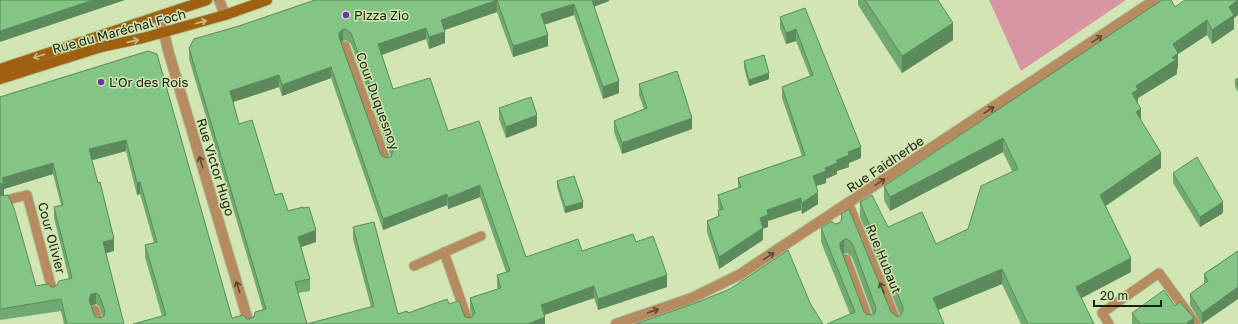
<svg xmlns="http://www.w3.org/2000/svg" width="1238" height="324" viewBox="0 0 1238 324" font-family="'Golos Text',sans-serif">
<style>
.green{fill:#d896a4}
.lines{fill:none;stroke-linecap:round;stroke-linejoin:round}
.lane-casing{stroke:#b1c296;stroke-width:11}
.street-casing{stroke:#b1c296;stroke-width:12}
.secondary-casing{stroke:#b1c296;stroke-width:12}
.lane{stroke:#b68b60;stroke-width:9}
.street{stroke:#b68b60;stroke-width:10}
.secondary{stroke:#9f6110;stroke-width:10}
.wall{fill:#71a972;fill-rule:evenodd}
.shaded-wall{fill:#5c8a5d}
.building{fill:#83c585;stroke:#5c8a5d;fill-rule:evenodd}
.oneway{stroke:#c3be83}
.oneway2{stroke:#584a2e}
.poi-dot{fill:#7233a8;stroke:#d2e6b4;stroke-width:1.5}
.labels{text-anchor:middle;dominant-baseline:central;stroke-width:3;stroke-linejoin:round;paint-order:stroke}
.poi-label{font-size:13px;fill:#191f0d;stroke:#d2e6b4;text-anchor:start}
.street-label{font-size:13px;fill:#191f0d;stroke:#d2e6b4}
</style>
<rect width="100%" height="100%" fill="#d2e6b4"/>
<path class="green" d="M989 0H1126L1021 71Z"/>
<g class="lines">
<g class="lane-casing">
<path id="lane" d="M345 46 387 164
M0 202 27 195 53 293
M444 252 469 324
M846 259 870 324
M414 266 481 236
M95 310 99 324
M1109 324 1102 313 1159 273 1196 324"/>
</g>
<g class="street-casing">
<path id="street" d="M219 0 225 15
M158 17 164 33 168 50 249 324
M848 204 897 324
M616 324 692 298 739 275 1155 0"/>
</g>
<g class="secondary-casing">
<path id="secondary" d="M0 69 207 0
M0 79 101 47 143 38 225 15 267 0"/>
</g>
<use href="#lane" class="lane"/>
<use href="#street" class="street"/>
<use href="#secondary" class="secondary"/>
</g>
<path class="wall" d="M331 0H609V1L594 6 619 93 603 99 574 15 544 24 548 46 513 57 497 12 445 30V43L429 49 426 39 382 55 393 89 448 131 526 257 582 251 636 242 667 287 598 310 594 298 544 315 545 324H133L162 316 145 257V245L154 243 140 194 137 195 126 151 92 160 114 251 106 253 124 324H64L61 311 0 320V196L36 286 54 287 69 279 54 218V207L61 205 53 174 4 189V195L0 97 148 51 232 318 250 319 263 310 189 59V48ZM346 40 351 44 391 157 386 158 381 155 341 42 343 41ZM331 78 383 230 447 205 448 209 480 197 506 272 497 275V287L498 289 470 298V309L472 317 471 318 465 317 449 304 408 313 398 314 353 227V239L371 307 307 324 298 293 310 291V279L301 247 316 242 275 195 239 124 233 102 279 87 282 96ZM96 304 99 306 103 317 101 318 95 317 91 306Z
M858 0H938L953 40 902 73 858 5Z
M1238 0V15L1234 18V29L1212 44 1207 35 1178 54V68L1177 69V74L1138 98V104L1141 119 1161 168 1106 206 1131 272 1081 298 1094 324H1021L1002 284 938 310 944 324 850 314 821 242V228L839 223 841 220V214L891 312 896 316H900V315L860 217V202L888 227 936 244 968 229 1012 171 1003 152 890 211 884 200V186L1175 7ZM847 253 852 257 873 315H872L866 314 864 312 843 254Z
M805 8 861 158 849 163V167L837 171V174L826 179V183L816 186 818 204 802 214 801 210 768 221V227L763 228V240L719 269 707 232V221L718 217V210H719L718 206V195L738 188V178L802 156 782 98V87L810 76 796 41 786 44 780 28V17Z
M744 61 769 79 749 86 744 68Z
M1238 78V92L1235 87V80Z
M639 84 692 129 622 154 614 132V121L644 109 639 95Z
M499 108 537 126 506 138 499 119Z
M1173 173 1223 213 1200 227 1173 183Z
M557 181 583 208 565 213 557 187Z
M1238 251 1202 324 1190 305V294L1204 284V274Z
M1175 306 1194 324H1132V313Z"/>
<path class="shaded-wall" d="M93 0H125L0 42V31Z
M497 0V12L441 31V20Z
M591 0H609V1L591 8Z
M1238 0V15L1234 18V29L1212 44V30L1229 7Z
M574 4V15L541 26V14Z
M1207 20V35L1178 54V68L1177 69V74L1138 98V104L1132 93 1136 86 1173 44Z
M953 23V40L902 73V56Z
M426 28V39L378 56V44Z
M343 29V41L339 45V33Z
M796 29V41L786 44V33Z
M445 32V43L429 49V37Z
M548 35V46L513 57V46Z
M331 67V78L282 96V85Z
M769 73V79L749 86V80Z
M279 75V87L230 103V91Z
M619 81V93L603 99V87Z
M1141 109V123L1136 112Z
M537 115V126L506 138V127Z
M692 118V129L622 154V143Z
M1003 138V152L890 211V197Z
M126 140V151L89 161V149Z
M861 147V158L849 163V167L837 171V174L826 179V183L813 187V176L848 152Z
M1161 153V168L1100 209V195Z
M53 163V174L4 189V195L0 196V184L2 178Z
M140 182V194L137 195V183Z
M480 185V197L448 209V198Z
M818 192V204L802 214V203Z
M447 194V205L383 230V219Z
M801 198V210L768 221V227L760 230V218L767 210Z
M583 202V208L565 213V207Z
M1223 202V213L1200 227V217Z
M763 228V240L719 269V257Z
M316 230V242L298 248V237Z
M114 239V251L103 254V242Z
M844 239V254L840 258V243Z
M1131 258V272L1076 301V287Z
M1002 269V284L933 312V298Z
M667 275V287L598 310V299Z
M594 286V298L541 316V305Z
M1238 287V299L1202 324V313Z
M96 293V304L91 306 89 300 91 294Z
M545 317V324H528Z
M1194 318V324H1187V323Z"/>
<path class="building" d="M0 0H93L0 31Z
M315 0H592L619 81 603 87 574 4 541 14 548 35 513 46 497 0 441 20 445 32 429 37 426 28 378 44 393 89 430 78 448 131 479 121 526 257 578 239 582 251 633 234 636 242 653 236 667 275 598 299 594 286 541 305 545 317 528 324H133L166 315 145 245 157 242 140 182 137 183 126 140 89 149 98 183 100 182 114 239 103 242 124 324H67L61 299 0 309V196L8 195 14 208 36 286 48 284 51 287H54L57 285 59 281 72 278 54 207 63 205 53 163 2 178 4 183 0 184V97L148 51 157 54 232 318 243 315 247 319H250L254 317 255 312 266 309 189 48 194 39 239 26ZM343 29H346L351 33 393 151 391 157 386 158 381 155 339 37V33ZM331 67 383 219 447 194 448 198 480 185 510 271 497 275 501 288 470 298 475 313 471 318 465 317 459 301 449 304 447 299 408 313 407 311 398 314 374 222 353 227 374 306 307 324 295 282 310 279 298 237 316 230 309 207 303 208V207L288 211 282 193 275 195 252 120 239 124 230 91 279 75 282 85ZM96 293 99 295 105 311 104 316 101 318 95 317 89 300 91 294Z
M865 0H938L953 23 902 56Z
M1162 0H1171L1175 7 1185 0H1238L1229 7 1234 15 1212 30 1207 20 1173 44 1178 53 1172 58 1177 59 1136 86 1138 90 1132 93 1141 109 1136 112 1161 153 1100 195 1131 258 1076 287 1094 324H1028L1002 269 933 298 944 324H827L855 312 821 228 831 221 835 224 839 223 842 219 841 214 849 209 891 312 896 316H900L903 311V307L860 202 872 195 888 227 922 212 936 244 968 229 981 186 1018 169 1003 138 890 197 884 186ZM844 239H847L852 243 876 308 875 313 872 315 866 314 864 312 840 247V243Z
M805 8 861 147 848 152 849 155 837 160V163L825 168 826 171 813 176 818 192 802 203 801 198 767 210 768 215 760 218 763 228 719 257 707 221 719 216 718 210 723 209 718 195 741 187 738 178 805 155 782 87 813 75 796 29 786 33 780 17Z
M764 55 769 73 749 80 744 61Z
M677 71 692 118 622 143 614 121 647 108 639 84Z
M1238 78V85L1235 80Z
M531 97 537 115 506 127 499 108Z
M1197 157 1223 202 1200 217 1173 173Z
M574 176 583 202 565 207 557 181Z
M788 250 810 303 823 324H635L693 304 730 289Z
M1238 251V287L1202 313 1190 294 1208 281 1204 274Z
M1164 290 1175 306 1180 302 1194 318 1187 323V324H1140L1132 313Z"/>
<defs><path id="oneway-shaft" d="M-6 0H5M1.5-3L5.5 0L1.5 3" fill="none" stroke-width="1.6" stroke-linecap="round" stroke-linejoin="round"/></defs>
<g class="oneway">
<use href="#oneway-shaft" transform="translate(201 22) rotate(-16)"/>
<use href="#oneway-shaft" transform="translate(133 41) rotate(-13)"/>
<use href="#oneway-shaft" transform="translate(39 56) rotate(162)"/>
</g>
<g class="oneway2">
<use href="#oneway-shaft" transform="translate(1097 39) rotate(-34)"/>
<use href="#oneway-shaft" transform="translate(989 110) rotate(-34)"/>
<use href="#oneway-shaft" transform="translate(201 162) rotate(-107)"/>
<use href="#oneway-shaft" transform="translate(880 182) rotate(-34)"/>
<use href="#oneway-shaft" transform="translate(769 256) rotate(-34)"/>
<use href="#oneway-shaft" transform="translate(238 287) rotate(-107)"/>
<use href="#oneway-shaft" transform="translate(882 288) rotate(-112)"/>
<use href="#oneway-shaft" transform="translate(653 311) rotate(-19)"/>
</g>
<g class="poi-dot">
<circle cx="346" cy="15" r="4"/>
<circle cx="101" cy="82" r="4"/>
</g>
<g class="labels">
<g class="poi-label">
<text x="354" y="15">Pizza Zio</text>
<text x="109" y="82">L'Or des Rois</text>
</g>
<g class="street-label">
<text transform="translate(119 31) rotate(-15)">Rue du Maréchal Foch</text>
<text transform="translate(378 101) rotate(70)">Cour Duquesnoy</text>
<text transform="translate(885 164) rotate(-34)">Rue Faidherbe</text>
<text transform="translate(216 167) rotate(73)">Rue Victor Hugo</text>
<text transform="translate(52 238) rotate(75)">Cour Olivier</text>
<text transform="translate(884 259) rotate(68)">Rue Hubaut</text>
</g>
</g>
<path d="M1094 300v6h67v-6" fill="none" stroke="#191f0d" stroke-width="2"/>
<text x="1100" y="300" font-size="12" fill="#191f0d" stroke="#d2e6b4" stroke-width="3" paint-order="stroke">20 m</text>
</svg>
